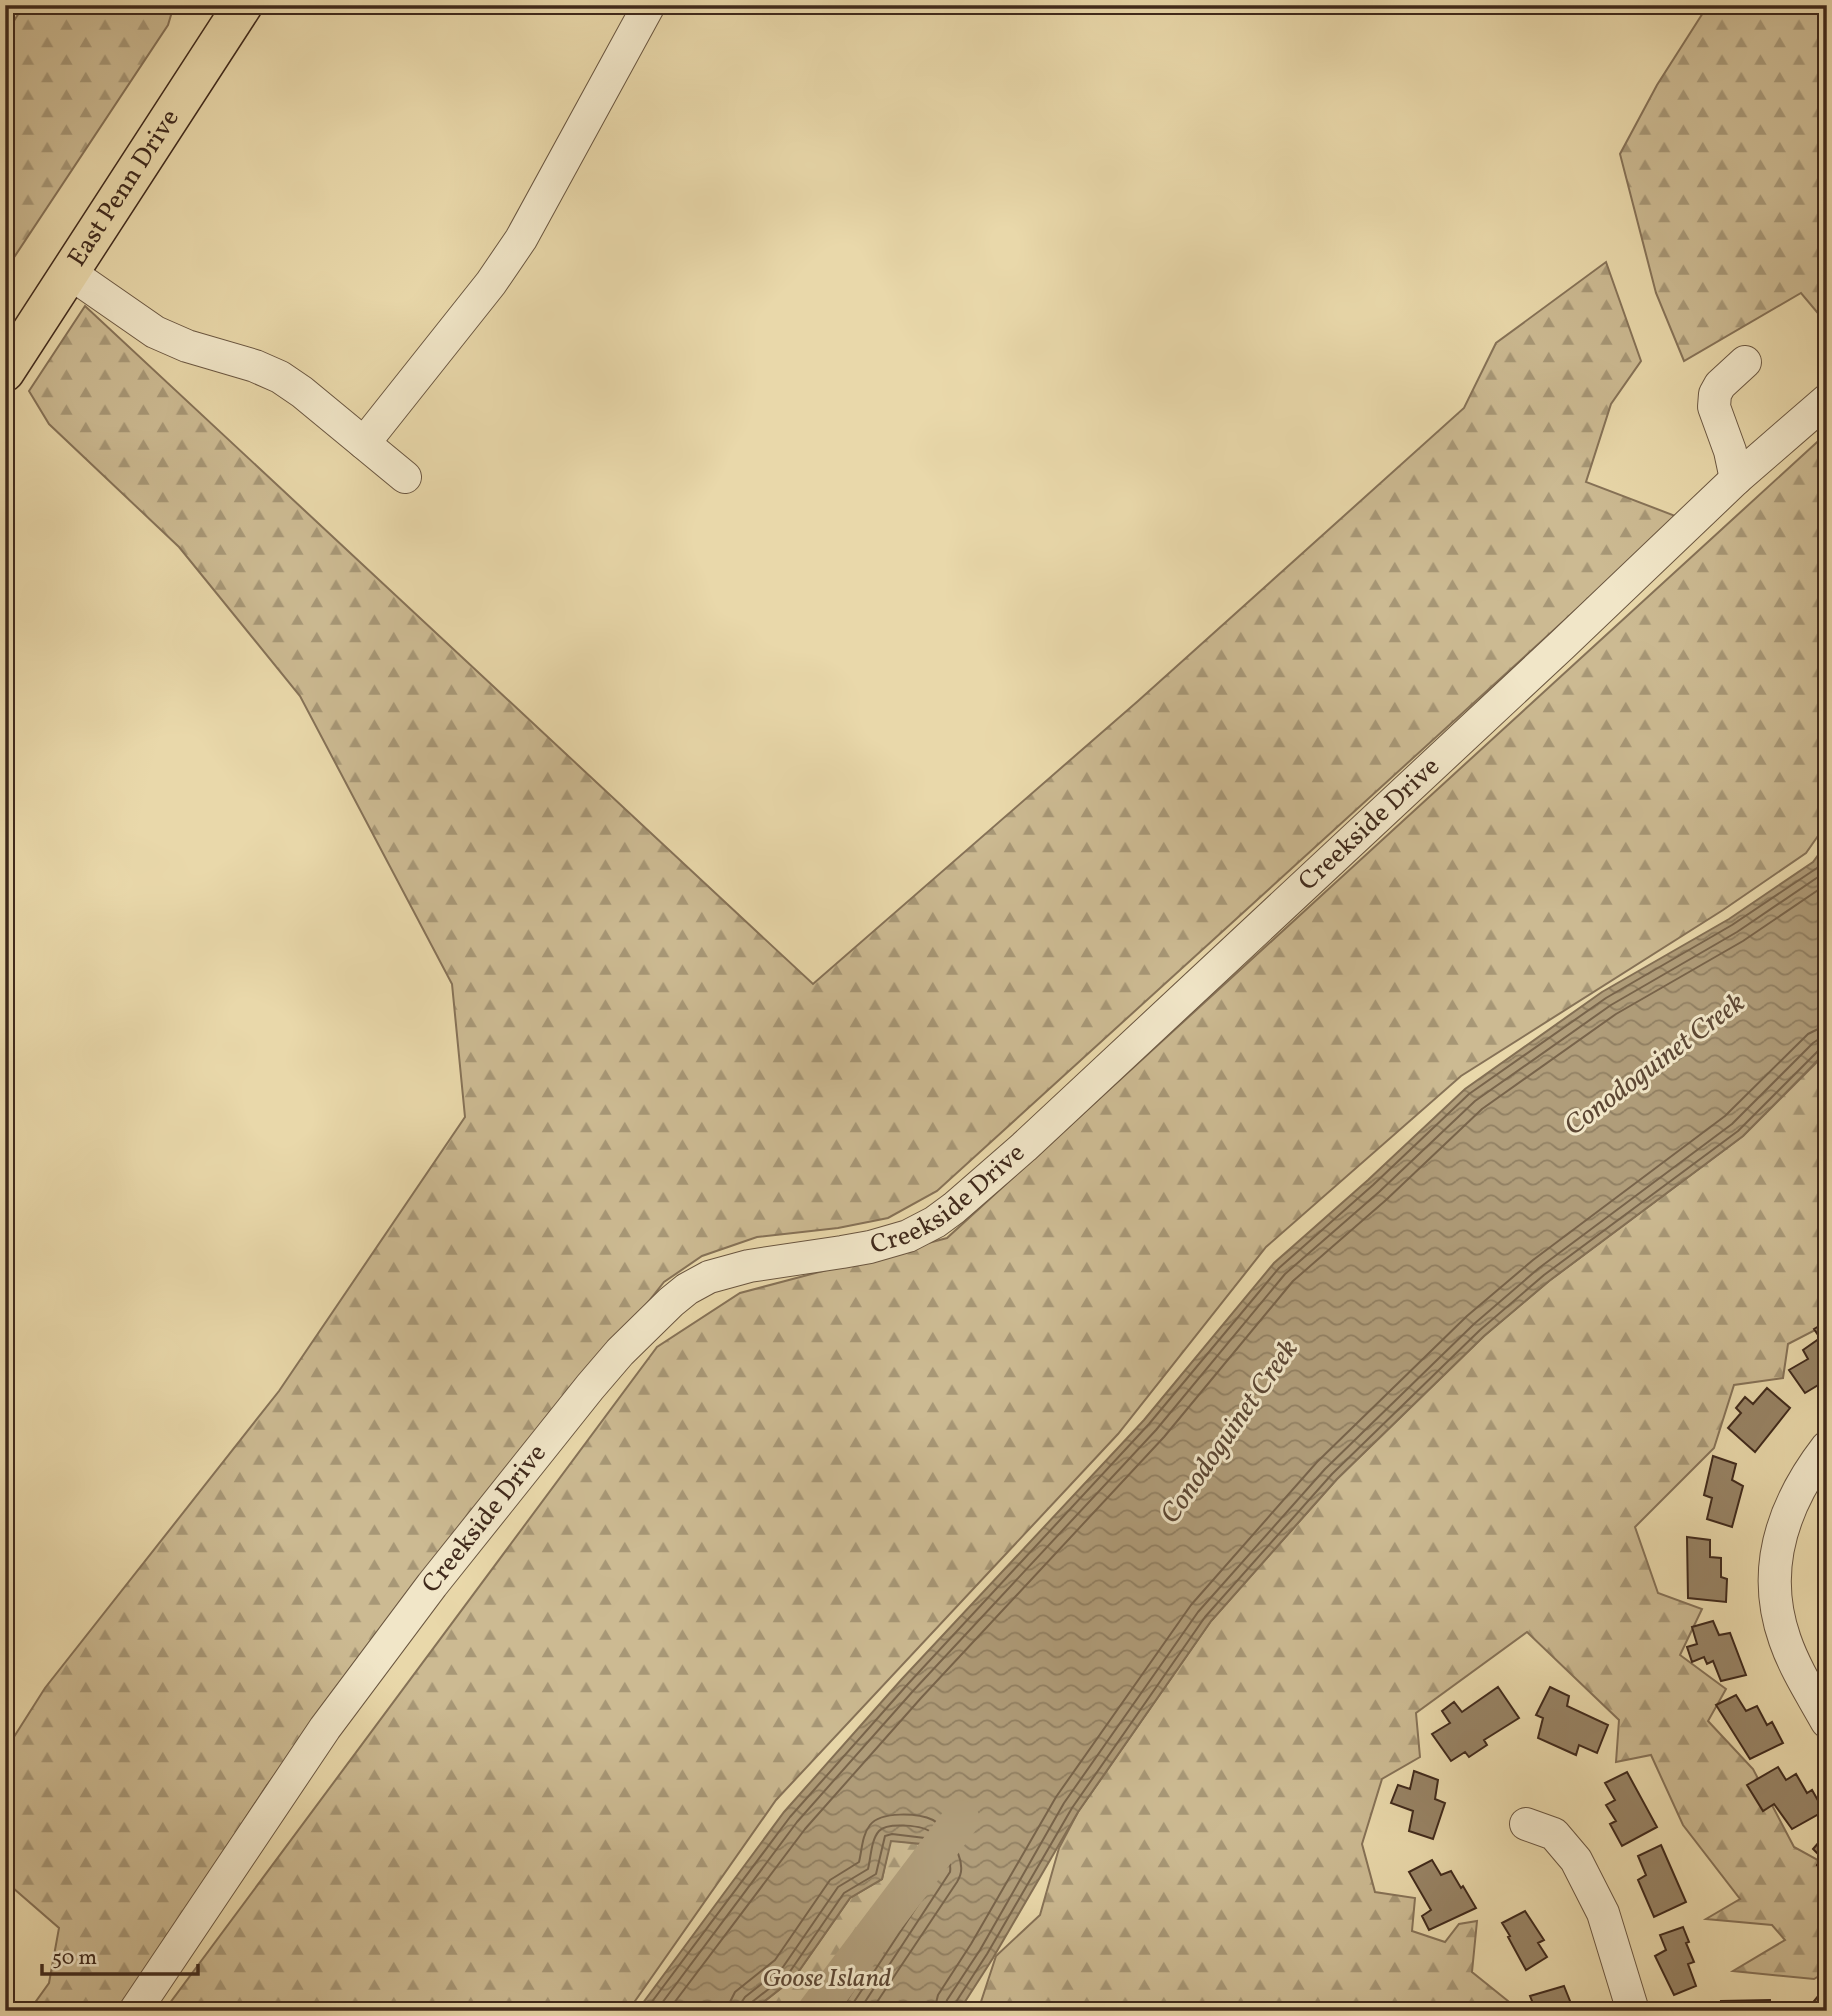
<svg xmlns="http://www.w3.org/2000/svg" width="1832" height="2016" viewBox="0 0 1832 2016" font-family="Vollkorn,serif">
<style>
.forest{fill:url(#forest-firs);stroke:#867257;stroke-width:2}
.water{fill:url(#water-waves);stroke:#836f54;stroke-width:2}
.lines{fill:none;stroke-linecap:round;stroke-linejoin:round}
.shore{stroke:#78644b;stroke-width:2}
.river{stroke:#b09d7a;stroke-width:37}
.building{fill:#988466;stroke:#402a1c;stroke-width:2}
.minor-casing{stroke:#6a5640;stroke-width:34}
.major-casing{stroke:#402a1c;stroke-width:41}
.minor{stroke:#f1e6c8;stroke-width:32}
.major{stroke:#e9d8aa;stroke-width:38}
.labels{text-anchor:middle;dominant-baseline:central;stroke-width:6;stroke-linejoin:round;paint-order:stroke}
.street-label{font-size:26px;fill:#402a1c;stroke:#f1e6c8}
.park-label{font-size:26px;font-style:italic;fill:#5c4734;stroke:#f1e6c8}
.water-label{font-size:28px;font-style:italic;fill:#5c4734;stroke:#f1e6c8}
</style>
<defs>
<pattern id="forest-firs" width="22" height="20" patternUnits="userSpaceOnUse" patternTransform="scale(1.75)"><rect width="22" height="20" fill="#ccba92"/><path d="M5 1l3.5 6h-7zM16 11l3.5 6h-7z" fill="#a79776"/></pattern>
<pattern id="water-waves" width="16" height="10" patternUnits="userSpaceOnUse" patternTransform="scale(1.75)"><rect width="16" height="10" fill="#b09d7a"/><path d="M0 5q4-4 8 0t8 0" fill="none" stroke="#918063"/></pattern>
</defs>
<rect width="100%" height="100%" fill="#e9d8aa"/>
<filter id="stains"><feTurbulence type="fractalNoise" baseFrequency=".00286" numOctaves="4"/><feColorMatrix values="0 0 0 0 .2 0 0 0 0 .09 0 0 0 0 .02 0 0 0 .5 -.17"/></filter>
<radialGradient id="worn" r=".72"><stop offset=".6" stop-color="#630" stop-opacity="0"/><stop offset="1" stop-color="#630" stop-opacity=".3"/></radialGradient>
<path class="forest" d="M24 5H174L168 25 5 271V35Z
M1708 5H1827V324L1801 293 1684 361 1656 293 1620 154 1657 85Z
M1606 262 1641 361 1611 404 1586 482 1678 517 937 1191 888 1218 838 1228 757 1237 702 1256 664 1282 267 1785 120 2011H29L49 1983 59 1928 5 1881V1751L45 1688 279 1391 465 1117 452 984 300 696 179 547 49 424 29 391 85 306 813 984 1138 701 1464 408 1496 343Z
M1827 433V823L1806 853 1723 910 1461 1076 1266 1247 1118 1434 776 1800 628 2011H164L657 1347 740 1293 947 1238Z
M1827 1052V1324L1788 1344 1783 1378 1734 1385 1714 1448 1635 1527 1658 1593 1702 1609 1680 1655 1726 1689 1708 1721 1753 1769 1794 1847 1827 1865V1971L1814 1979 1733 1971 1785 1940 1772 1925 1706 1919 1740 1899 1683 1825 1651 1755 1616 1762 1619 1720 1527 1632 1416 1713 1420 1757 1382 1779 1362 1844 1375 1892 1415 1898 1412 1931 1445 1942 1459 1924 1477 1921 1472 1972 1508 2001 1503 2011H978L996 1956 1040 1915 1059 1848 1078 1812 1211 1621 1337 1479 1484 1336 1549 1281 1743 1136Z
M890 1840 922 1844 936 1866 840 2011H752L794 1978 850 1898 882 1879Z"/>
<path class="water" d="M1827 843V1051L1743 1136 1549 1281 1484 1336 1337 1479 1211 1621 1078 1812 993 1958 959 2011H840L935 1867 922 1844 891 1841 882 1879 850 1898 794 1978 752 2011H637L784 1812 901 1680 1144 1420 1274 1263 1368 1180 1465 1089 1602 992 1729 919 1813 862Z"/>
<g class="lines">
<path class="shore" d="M645 2011 790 1817 907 1685 1149 1424 1279 1268 1373 1185 1469 1094 1606 998 1732 925 1817 868 1827 855
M656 2011 797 1822 913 1691 1156 1430 1285 1274 1379 1192 1475 1101 1611 1005 1737 932 1821 875 1827 869
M668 2011 805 1829 921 1698 1164 1437 1293 1281 1386 1200 1482 1109 1616 1014 1743 941 1827 884
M729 2011 730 2002 735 1992 775 1960 830 1880 859 1862C862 1850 862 1835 870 1825 881 1811 918 1813 933 1820 944 1826 961 1853 961 1866 962 1872 960 1877 957 1882L871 2011
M740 2011 741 2003 745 1997 783 1967 838 1887 868 1869C871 1857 871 1840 879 1831 887 1822 924 1825 932 1833 942 1841 952 1860 950 1872L859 2011
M749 2011 752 2002 789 1973 844 1893 876 1874 885 1836 892 1834 925 1838 941 1862V1870L848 2011
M934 2011 938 1995 971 1944 1056 1797 1191 1605 1317 1462 1467 1316 1533 1260 1725 1116 1808 1034 1818 1029 1827 1028
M944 2011 947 2000 980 1950 1064 1803 1198 1612 1325 1469 1474 1324 1539 1268 1732 1124 1813 1043 1819 1039 1827 1038
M953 2011 954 2005 987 1954 1072 1808 1205 1617 1332 1474 1480 1330 1544 1275 1738 1131 1819 1050 1827 1047"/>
<path class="river" d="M816 2011 961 1819"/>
</g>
<path class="building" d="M1826 1322 1827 1382 1825 1381 1805 1393 1789 1370 1808 1359 1803 1350 1820 1338 1814 1329Z
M1767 1388 1790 1408 1755 1452 1728 1428 1741 1413 1736 1408 1745 1397 1753 1404Z
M1713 1456 1736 1464 1732 1480 1743 1486 1732 1527 1707 1519 1712 1498 1704 1495Z
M1687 1537 1710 1540V1557L1721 1558V1577L1727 1579 1726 1602 1688 1598Z
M1713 1621 1719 1635 1730 1633 1746 1675 1721 1681 1713 1661 1707 1664 1704 1657 1692 1662 1687 1647 1697 1644 1692 1627Z
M1498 1687 1519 1718 1484 1740 1487 1745 1469 1757 1465 1752 1451 1761 1432 1734 1450 1723 1442 1711 1454 1702 1462 1712Z
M1550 1687 1569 1696 1567 1706 1608 1725 1597 1753 1579 1745 1576 1755 1538 1738 1543 1718 1536 1715Z
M1736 1695 1746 1711 1757 1706 1767 1725 1772 1722 1783 1743 1750 1759 1716 1705Z
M1778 1767 1786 1780 1796 1774 1807 1793 1812 1790 1824 1811 1792 1829 1774 1804 1763 1811 1747 1785Z
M1414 1771 1438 1780 1435 1799 1445 1803 1433 1839 1409 1831 1413 1811 1391 1803 1398 1785 1410 1789Z
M1627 1772 1657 1827 1622 1846 1610 1824 1616 1821 1606 1805 1615 1800 1605 1783Z
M1827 1833V1874L1817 1865 1822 1858 1813 1849Z
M1661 1845 1686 1902 1654 1917 1638 1880 1646 1875 1638 1856Z
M1432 1860 1441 1875 1451 1871 1461 1888 1463 1886 1476 1908 1429 1930 1422 1916 1431 1910 1409 1872Z
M1525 1911 1544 1940 1538 1943 1547 1957 1526 1970 1508 1937 1510 1936 1502 1923Z
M1683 1927 1689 1942 1686 1943 1694 1962 1688 1964 1696 1986 1674 1995 1655 1956 1666 1950 1660 1935Z
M1827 1985V2011H1806Z
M1564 1986 1574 2011H1536L1530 1996Z
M1770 2000 1771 2011H1722L1721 2001Z"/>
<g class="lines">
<g class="minor-casing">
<g id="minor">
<path d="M70 273 155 332 187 346 255 366 280 377 302 392 405 477"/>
<path d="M364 443 491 283 521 239 649 5"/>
<path d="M1736 479 1730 451 1714 407 1715 394 1720 385 1745 362"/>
<path d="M1827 1447C1783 1504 1760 1569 1785 1640 1795 1669 1812 1695 1827 1722"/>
<path d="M1526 1824 1554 1834 1576 1860 1603 1913 1633 2011"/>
<path id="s1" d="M135 2011 325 1728 432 1585 590 1387 620 1352 671 1302 687 1289 709 1277 749 1266 842 1252 870 1247 908 1236 935 1222 954 1208 1024 1147 1562 645 1736 479 1827 400"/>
</g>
</g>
<g class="major-casing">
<g id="major">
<path id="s2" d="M5 372 243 5"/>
</g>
</g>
<use href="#minor" class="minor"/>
<use href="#major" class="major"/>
</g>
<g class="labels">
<g class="street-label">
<text stroke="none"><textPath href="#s2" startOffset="219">East Penn Drive</textPath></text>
<text stroke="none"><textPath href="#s1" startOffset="1759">Creekside Drive</textPath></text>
<text stroke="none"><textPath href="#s1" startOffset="1192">Creekside Drive</textPath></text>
<text stroke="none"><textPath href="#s1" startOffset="604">Creekside Drive</textPath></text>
</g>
<g class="park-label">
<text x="827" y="1979">Goose Island</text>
</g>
<g class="water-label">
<text transform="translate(1655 1065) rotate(-37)">Conodoguinet Creek</text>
<text transform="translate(1230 1432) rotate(-55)">Conodoguinet Creek</text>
</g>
</g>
<rect width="1832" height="2016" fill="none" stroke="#e9d8aa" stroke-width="28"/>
<rect x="7" y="7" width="1818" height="2002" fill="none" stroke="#402a1c" stroke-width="3.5"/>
<rect x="14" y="14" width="1804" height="1988" fill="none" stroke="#402a1c" stroke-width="2"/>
<path d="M42 1964v10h156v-10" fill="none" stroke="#402a1c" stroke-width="3.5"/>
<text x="52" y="1964" font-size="21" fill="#402a1c" stroke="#f1e6c8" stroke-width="5" paint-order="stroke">50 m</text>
<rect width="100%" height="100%" filter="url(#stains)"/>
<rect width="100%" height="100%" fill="url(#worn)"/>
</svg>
